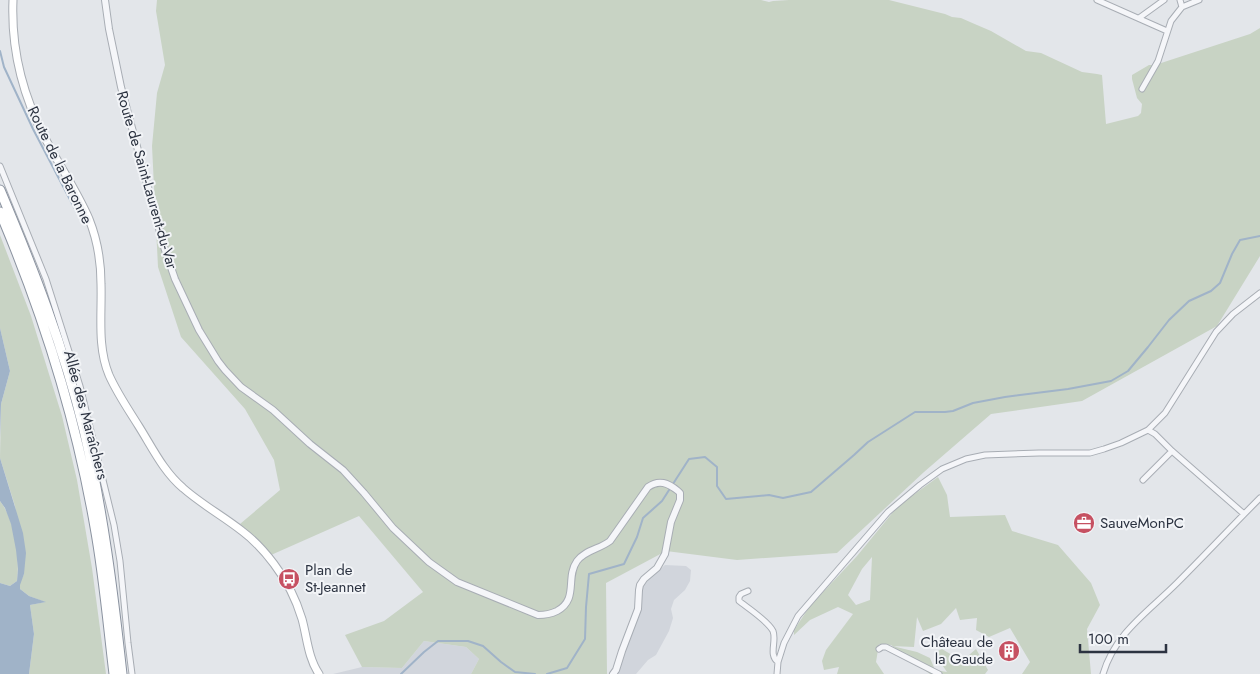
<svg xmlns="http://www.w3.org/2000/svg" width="1260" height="674" viewBox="0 0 1260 674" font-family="Jost,sans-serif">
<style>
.built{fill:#d1d5dc}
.green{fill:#c8d3c4;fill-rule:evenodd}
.water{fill:#a0b3c8}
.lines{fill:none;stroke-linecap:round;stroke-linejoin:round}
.stream{stroke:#a0b3c8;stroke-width:2}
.minor-casing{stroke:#a8adb4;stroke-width:7}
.tertiary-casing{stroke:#a8adb4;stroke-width:8}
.secondary-casing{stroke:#a8adb4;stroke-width:9}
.trunk-casing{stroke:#8b93a0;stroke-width:11}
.minor{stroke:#f5f6f9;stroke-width:5}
.tertiary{stroke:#f5f6f9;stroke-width:6}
.secondary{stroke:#fff;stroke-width:7}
.trunk{stroke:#fff;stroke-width:9}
.labels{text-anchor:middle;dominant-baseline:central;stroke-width:4;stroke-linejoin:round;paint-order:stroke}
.street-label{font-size:15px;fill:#2c3341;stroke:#f2f4f7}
.poi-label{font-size:15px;fill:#2c3341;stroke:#f2f4f7;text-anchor:start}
</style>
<rect width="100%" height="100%" fill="#e3e6ea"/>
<path class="built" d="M665 565 686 566 691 570 690 581 685 590 674 600 671 609 673 618 669 631 656 655 648 660 636 674H615L644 585 651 577Z
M424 641 466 647 479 659 471 674H333L362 667 402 668Z"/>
<path class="green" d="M157 0H761L769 2 773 1 789 0H889L945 14 952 17 961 18 970 22 991 31 1026 51 1041 53 1082 72 1097 74 1102 75 1106 124 1138 116 1141 113 1142 104 1137 98 1132 79V75L1149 65H1155L1250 34 1260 28V256L1217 326 1082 401 991 414 924 472 837 553 737 560 666 551 606 583 607 674H471L479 659 466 647 424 641 402 668 362 667 345 635 384 621 423 592 359 516 271 555 257 540 240 524 280 490 274 460 245 409 181 337 158 267 152 146 157 93 165 65 156 11Z
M0 235 31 316 62 416 77 480 92 568 106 674H29L34 634 30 605 45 602 29 596 20 589V582L24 574 15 506 0 458 1 404 10 371 0 328Z
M938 477 947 495 950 517 1005 515 1012 531 1058 545 1091 583 1100 605 1087 629 1091 674H1022L1030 662 1010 628 989 637 976 630 977 618 960 620 956 608 941 624 923 631 917 617 914 647 892 646 917 652 930 658 935 670 947 672 934 653 942 649 962 661 976 649 988 670 985 674H930L891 645 879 644 876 662 884 674H837L839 667 824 670 822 661 826 650 853 614 838 607 810 620 794 635V630L810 606 857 556 898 506ZM872 557 870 600 856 605 848 595 862 569Z
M0 501C15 520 20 557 17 581L10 586 0 583Z"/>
<path class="water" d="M0 328 10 371 1 404 0 437Z
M0 458 23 533 26 553 24 574 20 585V589L29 596 46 602 30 605 34 634 29 674H0V583L10 586 17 581 18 569 16 550 11 524 5 508 0 501Z"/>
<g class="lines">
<path class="stream" d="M0 51 4 67 33 129 77 213
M401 674 424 652 438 641H468L483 646 501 662 515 672 535 674
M547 674 567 668 585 639 586 607 589 574 624 564 637 537 643 518 662 501 689 459 705 457 717 467V486L726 499 769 495 783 498 811 492 854 455 868 442 915 412H945L953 411 973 403 1005 397 1068 389 1111 381 1128 371 1148 347 1169 320 1189 301 1211 291 1220 283 1232 254 1240 240 1260 236"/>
<g class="minor-casing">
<path id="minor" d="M1097 0 1167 31
M1182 7 1199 0
M1139 18 1164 0
M1142 89 1158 61 1171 21 1182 7 1180 0
M0 166 46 279 80 386 114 525 120 561 128 643 132 674
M1148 430 1155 434 1172 451 1244 514
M1143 480 1172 451
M748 591 741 594 739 597V601C748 608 768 621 773 631 777 641 768 655 778 662
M879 649 882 647H886L939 674
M777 674 778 662 784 643 798 616 888 512 920 485 942 469 966 459 985 455 1039 453H1090L1104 449 1121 443 1148 430 1165 413 1216 332 1233 314 1260 293
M1103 674C1115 633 1148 612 1177 583 1205 555 1232 526 1260 498"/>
</g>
<g class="tertiary-casing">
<path id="tertiary" d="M105 0 109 29 121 87 164 247 175 279 199 330 218 361 225 370 241 387 273 410 310 444 343 470 364 493 393 528 429 562 457 582 538 615C545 615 551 614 557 611 579 599 565 578 577 561 585 550 600 549 610 541L648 487C659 479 668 483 678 491L680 493V500L671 522 665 554 657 568 644 579 640 585 639 590 638 609 622 651 616 670 613 674"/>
</g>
<g class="secondary-casing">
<path id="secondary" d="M13 0C11 48 23 96 45 138 59 165 77 191 89 219 97 239 101 262 101 284 102 314 97 346 109 375 117 393 128 409 138 425 152 447 163 471 183 488 201 504 223 516 242 531 254 540 265 552 274 564 287 581 296 599 302 619 307 637 308 658 319 674"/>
</g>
<g class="trunk-casing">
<path id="trunk" d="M0 190C33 268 64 348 84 430 103 511 113 592 122 674
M0 212C43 313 76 418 95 527 104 576 108 625 114 674"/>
</g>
<use href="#minor" class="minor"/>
<use href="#tertiary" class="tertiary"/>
<use href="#secondary" class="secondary"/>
<use href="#trunk" class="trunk"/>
</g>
<defs>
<g id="office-disc" transform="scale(1.125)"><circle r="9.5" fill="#c65162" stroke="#f2f4f7"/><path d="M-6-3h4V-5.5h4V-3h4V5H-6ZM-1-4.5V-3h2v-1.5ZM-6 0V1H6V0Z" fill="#fff"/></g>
<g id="bus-disc" transform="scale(1.125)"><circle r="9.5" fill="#c65162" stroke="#f2f4f7"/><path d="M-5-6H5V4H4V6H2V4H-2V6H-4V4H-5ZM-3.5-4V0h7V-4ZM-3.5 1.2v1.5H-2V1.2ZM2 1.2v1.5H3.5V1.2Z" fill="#fff"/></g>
<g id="building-disc" transform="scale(1.125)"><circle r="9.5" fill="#c65162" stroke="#f2f4f7"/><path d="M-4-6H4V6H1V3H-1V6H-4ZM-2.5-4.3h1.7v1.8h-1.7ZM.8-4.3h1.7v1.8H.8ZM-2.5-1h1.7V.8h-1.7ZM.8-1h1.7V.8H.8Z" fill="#fff"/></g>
</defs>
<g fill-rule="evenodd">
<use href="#office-disc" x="1084" y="523"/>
<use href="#bus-disc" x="289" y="579"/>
<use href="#building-disc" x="1009" y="651"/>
</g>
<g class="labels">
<g class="street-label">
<text transform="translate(60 165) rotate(64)">Route de la Baronne</text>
<text transform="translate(147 180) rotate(74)">Route de Saint-Laurent-du-Var</text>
<text transform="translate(86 415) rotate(75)">Allée des Maraîchers</text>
</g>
<g class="poi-label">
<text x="1100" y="523">SauveMonPC</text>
<text x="305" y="570">Plan de<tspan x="305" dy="17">St-Jeannet</tspan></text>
<text x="993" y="642" text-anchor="end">Château de<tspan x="993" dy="17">la Gaude</tspan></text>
</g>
</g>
<path d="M1080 644v8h86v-8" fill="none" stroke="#2c3341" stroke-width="2.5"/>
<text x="1088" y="644" font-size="15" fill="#2c3341" stroke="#f2f4f7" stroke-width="4" paint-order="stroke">100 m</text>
</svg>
